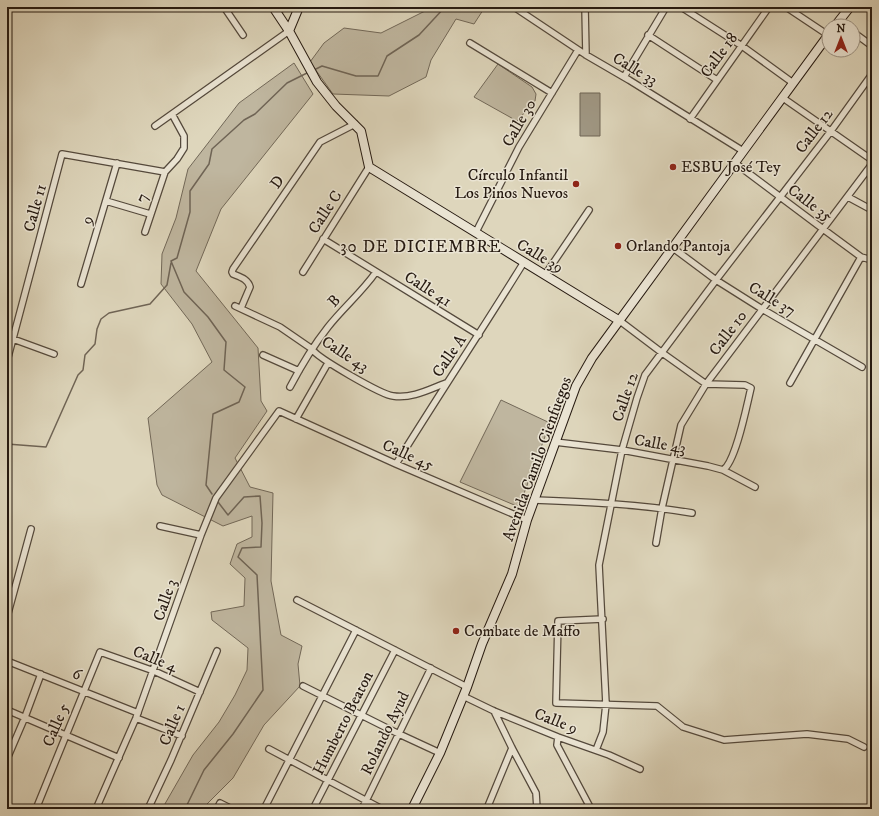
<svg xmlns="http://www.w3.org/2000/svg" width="879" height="816" viewBox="0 0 879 816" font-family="'IM FELL DW Pica',serif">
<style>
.green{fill:#bfb69f;stroke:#726858}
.water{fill:#9f9682;stroke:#6f6455}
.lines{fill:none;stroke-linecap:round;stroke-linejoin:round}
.stream{stroke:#6f6455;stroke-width:1.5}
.street-casing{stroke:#54493c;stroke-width:8}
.secondary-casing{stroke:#261a11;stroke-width:10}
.street{stroke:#eae4d3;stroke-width:5.5}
.secondary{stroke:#eae4d3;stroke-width:8}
.poi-dot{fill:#8f2418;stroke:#eae4d3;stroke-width:1.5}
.labels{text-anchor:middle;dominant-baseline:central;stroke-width:3;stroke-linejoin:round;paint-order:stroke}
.street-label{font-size:16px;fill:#261a11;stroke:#eae4d3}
.poi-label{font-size:16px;fill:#261a11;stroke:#eae4d3;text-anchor:start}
.neighbourhood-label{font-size:17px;letter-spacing:1px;fill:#261a11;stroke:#eae4d3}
</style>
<rect width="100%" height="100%" fill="#ded6bc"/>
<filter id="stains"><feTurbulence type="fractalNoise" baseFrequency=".005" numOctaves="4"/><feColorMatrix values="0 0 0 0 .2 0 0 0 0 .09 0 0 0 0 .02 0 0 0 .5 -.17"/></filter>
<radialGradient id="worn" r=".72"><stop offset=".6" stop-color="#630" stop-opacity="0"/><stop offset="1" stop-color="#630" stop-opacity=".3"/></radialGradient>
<path class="green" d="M433 7H485L474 24 456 19 431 60 426 77 389 96 333 94 310 62 324 43 344 28 381 33Z
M294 63 313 94 221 209 196 271 258 348 261 401 267 411 235 458 250 487 273 493 271 581 281 635 302 646 298 664 300 686 264 725 233 778 202 809H162L193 755 219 722 235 695 247 670 248 648 212 620 211 612 244 606 245 578 230 564 237 544 252 537V516L223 526 162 495 157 485 148 418 212 362 192 324 161 284 162 254 176 218 188 169 239 103Z
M498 64 532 87 536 94 535 101 517 121 474 97Z
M501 400 550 423 519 507 460 482Z"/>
<path class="water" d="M580 93H600V136H580Z"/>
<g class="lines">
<path class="stream" d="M314 70 322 66 356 76H378L387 56 419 35 445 7
M7 444 46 447 78 375 83 370 85 355 95 344 97 329 101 319 109 313 150 304 167 285 171 263
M212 494 206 485 213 414 239 402 245 387 224 370 226 342 208 317 184 292 171 261 177 258 190 212V191L209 164 212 149 244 120 255 114 287 83 309 72
M185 809 204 770 233 734 263 690 257 575 238 557 242 548 261 547 262 523 260 496 244 497 228 515 218 502"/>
<g class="street-casing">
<path id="street" d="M224 7 243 35
M514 7 586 55 629 80 743 151
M585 7 586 55
M681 7 742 46 793 83
M786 7 828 35
M853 32 872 46
M648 35 717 80
M470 43 552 93
M624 77 666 7
M783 98 872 160
M690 119 769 7
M155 126 289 31
M735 163 823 229 861 257 872 260
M848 197 872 210
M106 201 150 214
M145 232 165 172 177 159 184 148V136L172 114
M476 232 519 147 578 50
M323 239 479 335
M673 248 716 280 762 309 862 367
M303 272 369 167
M545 275 589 210
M81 284 117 163
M235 306 280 327 312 349C317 358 382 395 393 396 412 399 430 389 446 383
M241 308 250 287C248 279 240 277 233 274L232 272 233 269 320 142 355 124
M620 321 661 352 706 384 745 385 751 388C747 404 736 462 723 470
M13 339 54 354
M263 355 299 371
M7 361 62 154 165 172
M790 383 861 257
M290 387C301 366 313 346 328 327 343 308 362 292 376 272
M296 419 328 363
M555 442 622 450 708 466 723 470 755 487
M396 464C438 396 482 330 524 262
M534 500C587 502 640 504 692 513
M160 526 201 535
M656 543 662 508 681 425 706 384 872 164
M297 600 467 687
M7 617 31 529
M603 619 558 621 556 703 657 706 683 727 724 740 807 734 848 739 864 747
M7 661 138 713
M303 686 399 734 440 753
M463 696 494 711 558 737 609 755 640 769
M7 710 119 758
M494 711 512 748 536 793 537 809
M136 718 182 736
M558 737 557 745 591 809
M269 749 382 809
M596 750 603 732 606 704 599 565 622 450 637 398 645 375 716 280 831 131 872 74
M7 759 25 717 41 674
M36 809 100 652 154 671 200 692
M96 809 136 718 201 535 216 498 279 411 396 464 527 520
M148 809 171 760 217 651
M217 809 220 803 232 809
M264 809 356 630
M313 809 395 650
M362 809 431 668
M485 809 488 806 512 748"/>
</g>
<g class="secondary-casing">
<path id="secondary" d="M273 7 289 31 317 82 336 106 361 131 369 167 620 321
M273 8 284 7
M835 26 850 7
M289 31 299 7
M412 809 440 753 467 687 482 644 512 574 527 520 576 386 592 358 829 34"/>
</g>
<use href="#street" class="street"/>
<use href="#secondary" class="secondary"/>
</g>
<g class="poi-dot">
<circle cx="673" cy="167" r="4"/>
<circle cx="576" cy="184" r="4"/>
<circle cx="618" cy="246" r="4"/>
<circle cx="456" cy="631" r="4"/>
</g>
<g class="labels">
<g class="street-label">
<text transform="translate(719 55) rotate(-54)">Calle 18</text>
<text transform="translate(635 69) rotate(31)">Calle 33</text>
<text transform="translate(519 123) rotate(-60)">Calle 30</text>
<text transform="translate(814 131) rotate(-53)">Calle 12</text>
<text transform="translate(277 182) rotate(-55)">D</text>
<text transform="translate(142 198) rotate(-71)">7</text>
<text transform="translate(810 203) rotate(37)">Calle 35</text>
<text transform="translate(35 208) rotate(-75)">Calle 11</text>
<text transform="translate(325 212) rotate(-57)">Calle C</text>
<text transform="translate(87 220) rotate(-74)">9</text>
<text transform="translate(540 256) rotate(31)">Calle 39</text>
<text transform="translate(428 289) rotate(32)">Calle 41</text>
<text transform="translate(772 299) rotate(31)">Calle 37</text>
<text transform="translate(334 301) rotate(-48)">B</text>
<text transform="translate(728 333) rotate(-53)">Calle 10</text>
<text transform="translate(345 354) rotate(33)">Calle 43</text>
<text transform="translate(449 356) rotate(-56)">Calle A</text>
<text transform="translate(625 397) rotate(-71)">Calle 12</text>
<text transform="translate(660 444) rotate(10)">Calle 43</text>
<text transform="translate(408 455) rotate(24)">Calle 45</text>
<text transform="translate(537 459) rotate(-70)">Avenida Camilo Cienfuegos</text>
<text transform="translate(165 600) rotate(-71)">Calle 3</text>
<text transform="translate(155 659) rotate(22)">Calle 4</text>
<text transform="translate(77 674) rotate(21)">6</text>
<text transform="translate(556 721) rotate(21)">Calle 9</text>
<text transform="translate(343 723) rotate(-63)">Humberto Beaton</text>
<text transform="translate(56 725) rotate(-67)">Calle 5</text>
<text transform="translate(172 725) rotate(-67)">Calle 1</text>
<text transform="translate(385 733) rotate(-64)">Rolando Ayud</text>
</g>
<g class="poi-label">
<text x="681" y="167">ESBU José Tey</text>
<text x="568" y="175" text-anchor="end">Círculo Infantil<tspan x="568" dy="18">Los Pinos Nuevos</tspan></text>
<text x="626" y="246">Orlando Pantoja</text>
<text x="464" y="631">Combate de Maffo</text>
</g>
<g class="neighbourhood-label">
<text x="421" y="247">30 DE DICIEMBRE</text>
</g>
</g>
<rect width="879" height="816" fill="none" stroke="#ded6bc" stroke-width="24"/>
<rect x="8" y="8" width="863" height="800" fill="none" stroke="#261a11" stroke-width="2"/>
<rect x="12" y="12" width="855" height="792" fill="none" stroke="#261a11"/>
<g transform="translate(841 38)"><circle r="19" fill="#eae4d3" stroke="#9c9385"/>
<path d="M0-3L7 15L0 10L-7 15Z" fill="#8f2418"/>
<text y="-6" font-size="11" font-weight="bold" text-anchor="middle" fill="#261a11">N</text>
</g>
<rect width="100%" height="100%" filter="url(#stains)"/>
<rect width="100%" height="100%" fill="url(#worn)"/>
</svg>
